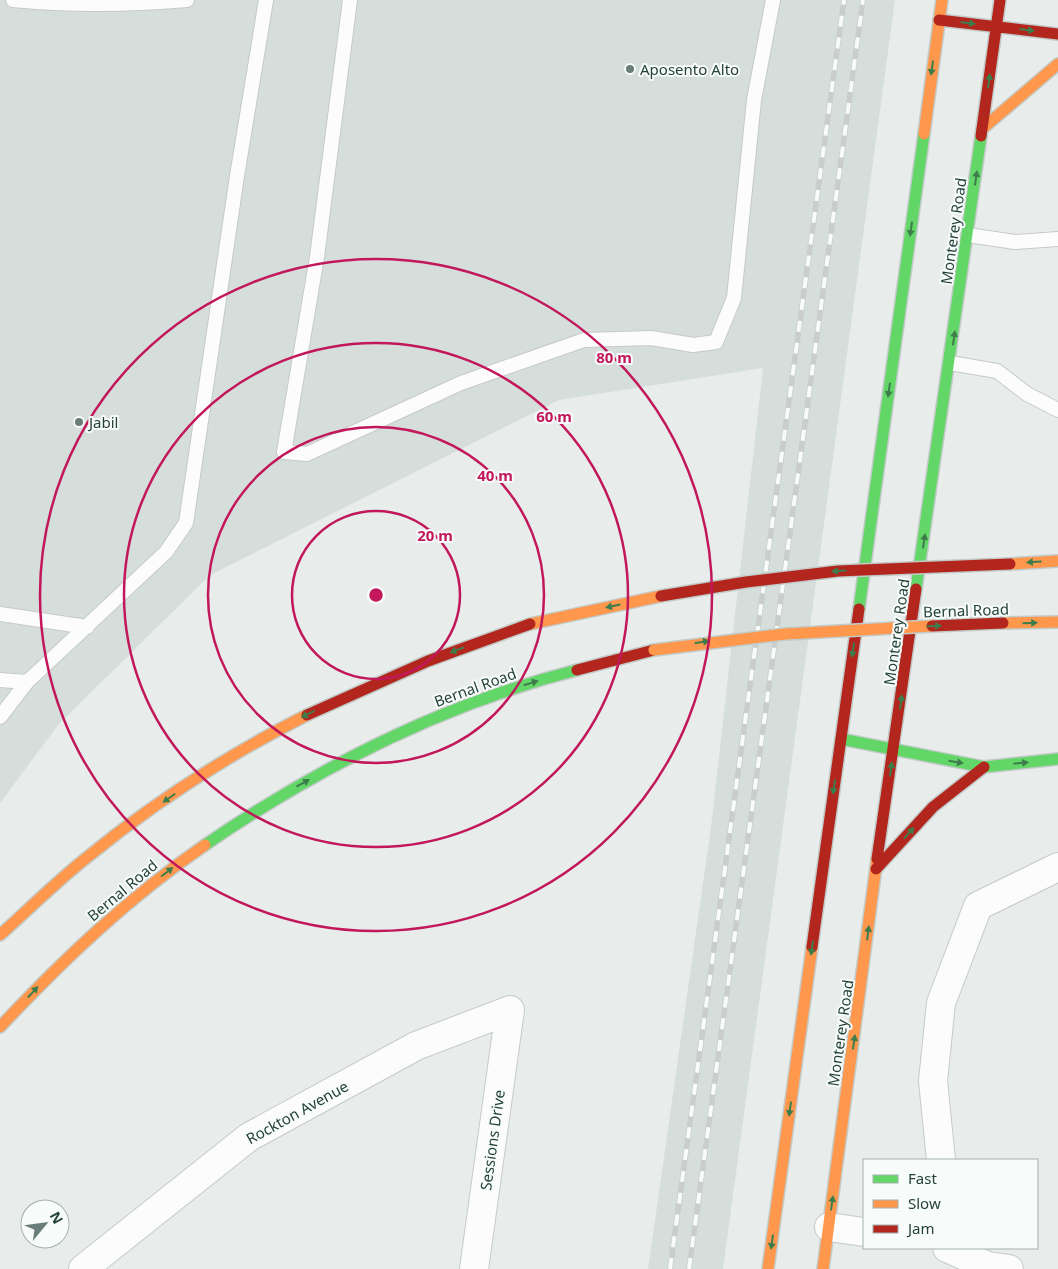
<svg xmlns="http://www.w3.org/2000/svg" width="1058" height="1269" viewBox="0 0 1058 1269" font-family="'Noto Sans',sans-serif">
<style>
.built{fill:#d6dedb}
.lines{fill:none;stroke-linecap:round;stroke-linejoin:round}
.lane-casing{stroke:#c5cac8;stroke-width:16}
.street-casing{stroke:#c5cac8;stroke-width:30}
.fast-casing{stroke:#c3cbc8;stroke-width:14}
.slow-casing{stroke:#c3cbc8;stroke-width:14}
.jam-casing{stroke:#c3cbc8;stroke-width:14}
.lane{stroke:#fcfcfc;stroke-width:14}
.street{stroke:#fcfcfc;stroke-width:28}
.fast{stroke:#63d668;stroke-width:11}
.slow{stroke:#ff974d;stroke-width:11}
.jam{stroke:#b3261e;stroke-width:11}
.rail-casing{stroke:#c9cdcc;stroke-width:5.5}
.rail{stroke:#f7fbf9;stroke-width:4;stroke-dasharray:11;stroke-linecap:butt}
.slow-bridge-casing{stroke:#c3cbc8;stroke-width:14;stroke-linecap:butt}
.jam-bridge-casing{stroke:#c3cbc8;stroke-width:14;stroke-linecap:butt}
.slow-bridge{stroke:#ff974d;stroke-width:11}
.jam-bridge{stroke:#b3261e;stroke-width:11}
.oneway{fill:#3d7d4c}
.ring{fill:none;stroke:#c2185b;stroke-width:2.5}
.poi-dot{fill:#697e78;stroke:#f7fbf9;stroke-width:2}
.labels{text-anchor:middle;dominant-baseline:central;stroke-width:4;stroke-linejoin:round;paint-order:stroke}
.poi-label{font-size:15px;fill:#24423a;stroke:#f7fbf9;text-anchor:start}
.street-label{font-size:15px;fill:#24423a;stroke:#f7fbf9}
.centre{fill:#c2185b;stroke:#f7fbf9;stroke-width:2.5}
.ring-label{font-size:15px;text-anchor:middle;font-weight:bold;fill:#c2185b;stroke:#f7fbf9;stroke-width:4;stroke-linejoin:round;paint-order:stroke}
</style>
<rect width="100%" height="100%" fill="#e8edeb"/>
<path class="built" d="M0 0H895L723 1269H648L711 827 763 368 559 400 210 575 59 724 0 803Z"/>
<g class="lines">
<g class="lane-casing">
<path id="lane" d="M13 0C74 6 127 5 187 0
M350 0 317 257 284 452 307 454 461 383 584 340 651 338 693 345 716 342 734 298 754 100 773 0
M968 235 1015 242 1058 239
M950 363 997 371 1027 394 1058 410
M0 614 87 627
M0 680 27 682 166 552 186 523 237 176 266 0
M0 717 27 682"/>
</g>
<g class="street-casing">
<path id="street" d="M941 1160 933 1081 941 1003 978 906 1058 867
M829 1227 864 1232
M947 1248 988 1266 1009 1269
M83 1269 249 1137 416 1046 510 1010 474 1269"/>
</g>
<g class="fast-casing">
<path id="fast" d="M916 589 981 136
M859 609 924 134
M841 739 984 767 1058 759
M205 845C319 767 443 704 577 670"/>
</g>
<g class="slow-casing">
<path id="slow" d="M982 129 1058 64
M924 134 942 0
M1010 564 1058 561
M1003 623 1058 622
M530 624 661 596
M0 935C28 910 55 883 85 859 153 803 228 755 307 715
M0 1027C63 960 129 897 205 845
M768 1269 812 947
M823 1269 877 859"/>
</g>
<g class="jam-casing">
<path id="jam" d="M939 20 1058 34
M981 136 1000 0
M577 670 654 650
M307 715 428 661 530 624
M877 859 916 589
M876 869 933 807 984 767
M812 947 859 609"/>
</g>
<use href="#lane" class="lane"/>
<use href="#street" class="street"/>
<use href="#fast" class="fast"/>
<use href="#slow" class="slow"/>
<use href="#jam" class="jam"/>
<g class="rail-casing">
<path id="rail" d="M670 1269 844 0
M689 1269 863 0"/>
</g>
<use href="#rail" class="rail"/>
<g class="slow-bridge-casing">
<path id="slow-bridge" d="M654 650 785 634 932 626"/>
</g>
<g class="jam-bridge-casing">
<path id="jam-bridge" d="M661 596 746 582 838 571 1010 564
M932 626 1003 623"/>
</g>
<use href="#slow-bridge" class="slow-bridge"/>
<use href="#jam-bridge" class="jam-bridge"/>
</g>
<defs><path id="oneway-solid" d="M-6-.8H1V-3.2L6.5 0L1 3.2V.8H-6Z" transform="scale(1.25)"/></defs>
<g class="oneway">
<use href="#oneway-solid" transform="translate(968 23) rotate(7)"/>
<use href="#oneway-solid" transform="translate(1027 30) rotate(7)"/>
<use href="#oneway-solid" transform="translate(932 68) rotate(98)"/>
<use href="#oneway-solid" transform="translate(989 81) rotate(-82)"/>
<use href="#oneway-solid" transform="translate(976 178) rotate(-82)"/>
<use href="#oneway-solid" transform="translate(911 229) rotate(98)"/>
<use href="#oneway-solid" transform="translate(954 338) rotate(-82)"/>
<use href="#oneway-solid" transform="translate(889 390) rotate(98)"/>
<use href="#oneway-solid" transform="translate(924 541) rotate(-82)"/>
<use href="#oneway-solid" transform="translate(1034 562) rotate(177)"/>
<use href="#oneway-solid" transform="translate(839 571) rotate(176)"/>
<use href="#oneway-solid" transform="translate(613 606) rotate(168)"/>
<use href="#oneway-solid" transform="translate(1030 623) rotate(-1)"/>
<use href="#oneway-solid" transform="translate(934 626) rotate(-2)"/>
<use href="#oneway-solid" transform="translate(702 642) rotate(-9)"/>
<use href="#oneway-solid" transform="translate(457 650) rotate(160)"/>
<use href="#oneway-solid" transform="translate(853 650) rotate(98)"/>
<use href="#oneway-solid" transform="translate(531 683) rotate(-17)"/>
<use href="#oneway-solid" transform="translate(901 702) rotate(-82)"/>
<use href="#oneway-solid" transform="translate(308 714) rotate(153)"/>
<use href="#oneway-solid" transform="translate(956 762) rotate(9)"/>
<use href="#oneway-solid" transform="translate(1021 763) rotate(-6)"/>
<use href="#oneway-solid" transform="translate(891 769) rotate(-82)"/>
<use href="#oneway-solid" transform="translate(303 783) rotate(-29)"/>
<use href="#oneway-solid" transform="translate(834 787) rotate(98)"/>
<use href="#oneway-solid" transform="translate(169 798) rotate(145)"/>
<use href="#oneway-solid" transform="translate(909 833) rotate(-48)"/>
<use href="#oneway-solid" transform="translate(167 872) rotate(-37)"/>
<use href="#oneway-solid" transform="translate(868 933) rotate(-83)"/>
<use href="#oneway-solid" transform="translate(812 948) rotate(98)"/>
<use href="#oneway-solid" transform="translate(33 992) rotate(-47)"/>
<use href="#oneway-solid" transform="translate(854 1042) rotate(-82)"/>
<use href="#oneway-solid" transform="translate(790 1109) rotate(98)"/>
<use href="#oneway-solid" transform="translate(832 1203) rotate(-82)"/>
<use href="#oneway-solid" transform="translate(772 1242) rotate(98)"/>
</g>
<g class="ring">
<circle cx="376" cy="595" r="84"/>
<circle cx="376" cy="595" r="168"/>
<circle cx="376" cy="595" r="252"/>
<circle cx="376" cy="595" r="336"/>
</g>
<g class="poi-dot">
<circle cx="630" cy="69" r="5"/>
<circle cx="79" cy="422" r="5"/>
</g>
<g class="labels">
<g class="poi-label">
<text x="640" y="69">Aposento Alto</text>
<text x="89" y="422">Jabil</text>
</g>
<g class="street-label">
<text transform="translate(953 231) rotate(-82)">Monterey Road</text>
<text transform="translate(966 610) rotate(-2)">Bernal Road</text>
<text transform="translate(896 632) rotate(-82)">Monterey Road</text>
<text transform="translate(475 687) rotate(-20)">Bernal Road</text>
<text transform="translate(122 890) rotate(-40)">Bernal Road</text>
<text transform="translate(840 1033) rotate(-82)">Monterey Road</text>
<text transform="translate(297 1112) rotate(-29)">Rockton Avenue</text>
<text transform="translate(492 1140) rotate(-82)">Sessions Drive</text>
</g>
</g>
<circle cx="376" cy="595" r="8" class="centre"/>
<g class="ring-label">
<text x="614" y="363">80 m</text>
<text x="554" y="422">60 m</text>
<text x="495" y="481">40 m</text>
<text x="435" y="541">20 m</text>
</g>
<rect x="863" y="1159" width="175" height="90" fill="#f7fbf9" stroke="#a3b1ad"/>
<rect x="873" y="1175" width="25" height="8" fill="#63d668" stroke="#a3b1ad"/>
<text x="908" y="1184" font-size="15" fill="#24423a">Fast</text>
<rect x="873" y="1200" width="25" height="8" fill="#ff974d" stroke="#a3b1ad"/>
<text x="908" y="1209" font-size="15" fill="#24423a">Slow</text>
<rect x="873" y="1225" width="25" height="8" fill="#b3261e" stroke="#a3b1ad"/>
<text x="908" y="1234" font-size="15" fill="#24423a">Jam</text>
<g transform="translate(45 1224) rotate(61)"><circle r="24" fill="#f7fbf9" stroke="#a3b1ad"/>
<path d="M0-4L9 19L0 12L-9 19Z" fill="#697e78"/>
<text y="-8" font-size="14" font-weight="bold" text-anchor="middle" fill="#24423a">N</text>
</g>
</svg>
